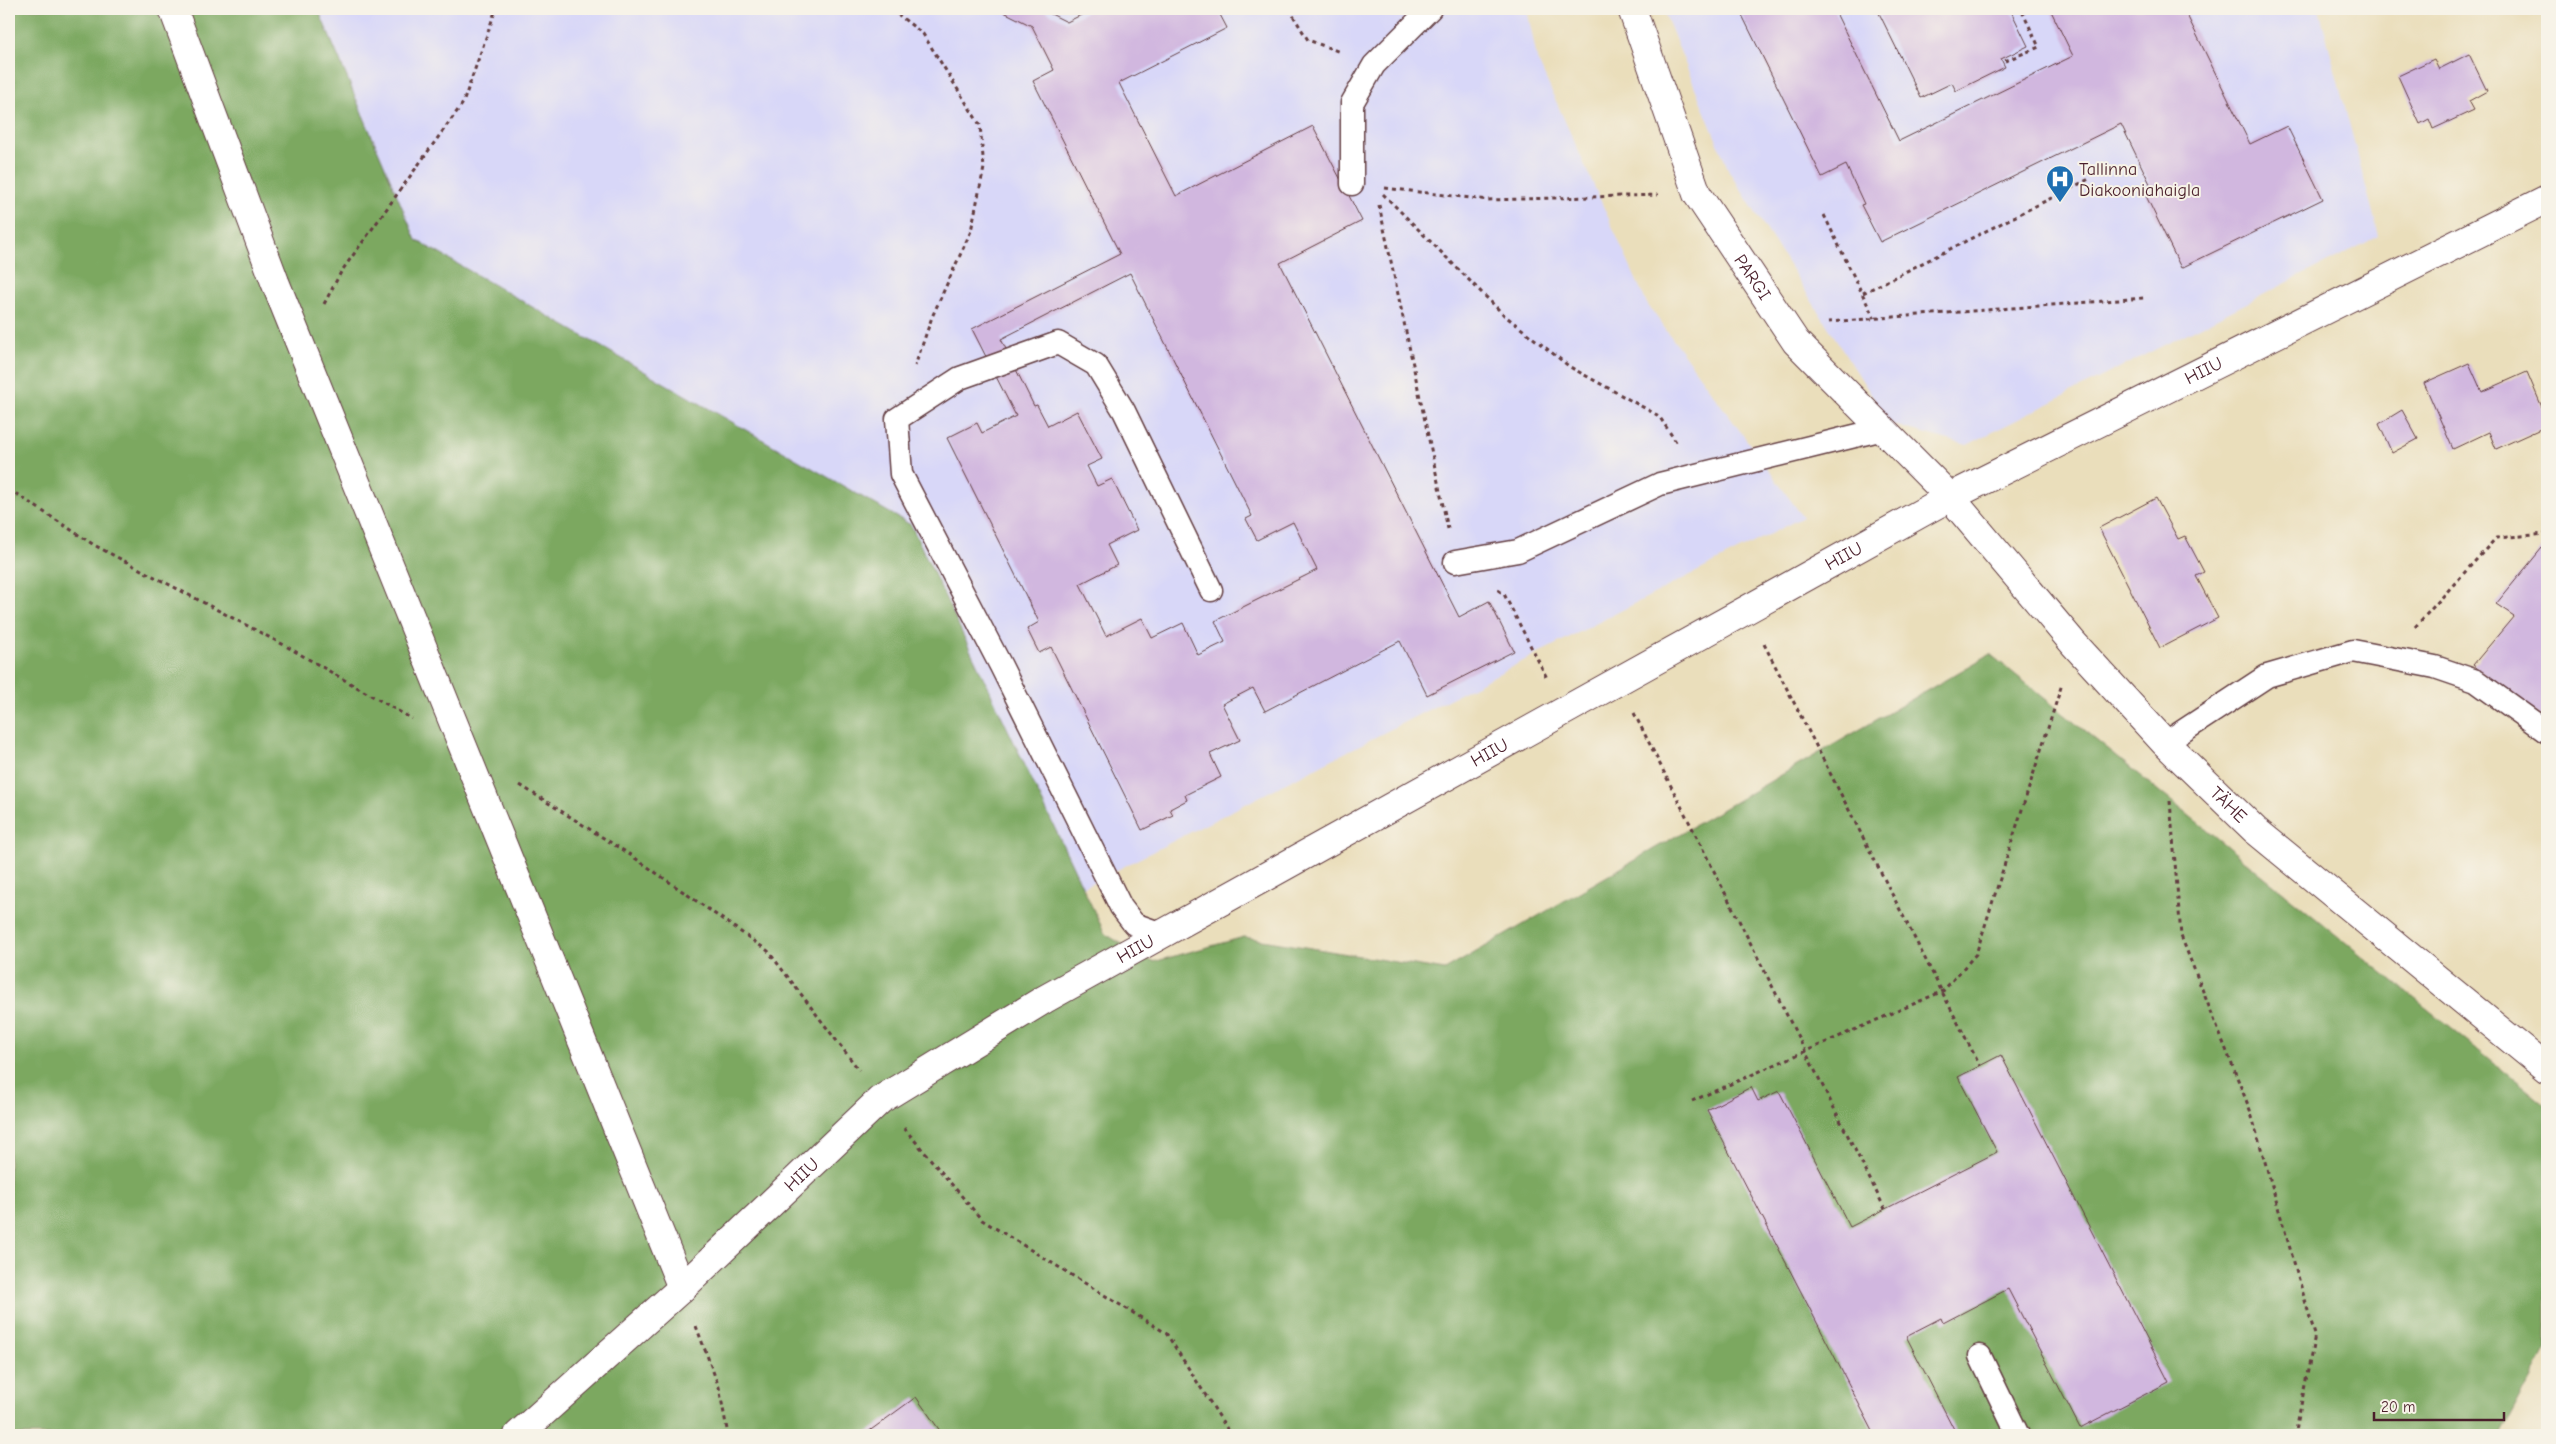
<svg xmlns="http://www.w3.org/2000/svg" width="2556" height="1444" viewBox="0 0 2556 1444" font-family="'Comic Neue',sans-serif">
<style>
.built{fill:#d8d7f8}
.forest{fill:#7ba861;stroke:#626446}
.building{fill:#d1b7df;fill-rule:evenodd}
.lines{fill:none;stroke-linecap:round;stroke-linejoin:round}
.service-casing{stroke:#623c41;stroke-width:25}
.minor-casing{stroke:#623c41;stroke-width:30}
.path{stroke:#623c41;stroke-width:3;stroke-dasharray:4 4;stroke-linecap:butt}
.service{stroke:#fff;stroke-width:22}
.minor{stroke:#fff;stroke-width:28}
.labels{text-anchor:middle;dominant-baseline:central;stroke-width:4;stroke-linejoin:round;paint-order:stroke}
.poi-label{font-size:18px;fill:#4a1f2b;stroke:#f7f3e8;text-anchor:start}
.street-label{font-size:18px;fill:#4a1f2b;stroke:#f7f3e8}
</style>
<rect width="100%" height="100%" fill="#f7f3e8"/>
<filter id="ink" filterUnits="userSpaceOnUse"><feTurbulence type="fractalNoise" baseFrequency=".02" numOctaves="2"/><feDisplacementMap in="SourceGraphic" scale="10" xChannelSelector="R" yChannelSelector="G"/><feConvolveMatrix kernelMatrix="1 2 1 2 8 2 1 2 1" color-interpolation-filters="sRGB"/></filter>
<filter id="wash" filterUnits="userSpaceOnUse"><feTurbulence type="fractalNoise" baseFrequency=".0096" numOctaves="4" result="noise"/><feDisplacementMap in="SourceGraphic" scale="20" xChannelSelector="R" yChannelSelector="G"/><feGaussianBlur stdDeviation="1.12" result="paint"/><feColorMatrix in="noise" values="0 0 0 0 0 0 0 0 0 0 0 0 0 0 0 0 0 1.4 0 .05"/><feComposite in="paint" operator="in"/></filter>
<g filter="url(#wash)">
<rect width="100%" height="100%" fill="#eadebb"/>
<path class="built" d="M209 9H1527L1537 59 1647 304 1803 517 637 1117Z
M1663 9H2319L2379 236 1967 445 1890 424 1729 171Z"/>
<path class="forest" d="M9 9H318L416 240 911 525 1105 934 1153 962 1244 937 1445 970 1990 654 2547 1106V1349L2501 1435H9Z"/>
<g id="blocks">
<path class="building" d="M998 9H1041L1067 22 1093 9H1217L1227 28 1119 83 1176 196 1313 126 1362 221 1280 263 1459 617 1489 601 1514 651 1427 695 1400 641 1265 711 1253 688 1222 704 1240 740 1210 754 1221 777 1185 795 1187 800 1170 809 1173 815 1142 830 1051 647 1039 653 1027 629 1039 622 947 438 977 423 982 433 1016 416 972 329 1120 254 1033 81 1054 70 1032 26ZM1130 273 1252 516 1246 519 1257 540 1293 522 1317 570 1215 621 1225 642 1198 655 1183 623 1152 638 1142 618 1106 636 1080 584 1117 565 1107 545 1137 530 1112 479 1097 486 1087 466 1102 459 1077 411 1048 426 1037 405 1034 406 1001 339Z
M1739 9H1834L1899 141 2073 56 2050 9H2184L2250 144 2287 126 2323 199 2181 268 2146 196 2154 192 2121 124 1880 242 1861 205 1864 204 1846 165 1822 177Z
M1877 9H2010L2028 46 2001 59 2005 67 1956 91 1952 83 1921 98Z
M2469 54 2487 91 2469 101 2474 110 2433 129 2429 119 2420 124 2398 76 2434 59 2439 69Z
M2469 363 2482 392 2527 372 2547 419V426L2496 449 2489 432 2453 449 2424 383Z
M2402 410 2418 439 2392 453 2379 424Z
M2156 498 2178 539 2185 536 2204 572 2196 576 2218 618 2160 648 2099 528Z
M2542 548 2547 552V721L2473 665 2514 616 2496 604Z
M2001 1055 2169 1382 2080 1428 2008 1289 1943 1323 1941 1318 1906 1336 1957 1435H1875L1707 1110 1751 1087 1758 1101 1779 1091 1850 1227 1997 1152 1958 1077Z
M916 1397 943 1435H864Z"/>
</g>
</g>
<g filter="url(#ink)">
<use href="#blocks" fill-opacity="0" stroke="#623c41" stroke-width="1"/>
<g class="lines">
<g class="service-casing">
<path id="service" d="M1352 184V103L1374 65 1430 9
M1455 562 1518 551 1660 484 1883 429
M2165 743 2267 676 2353 651 2435 667 2476 681 2547 732
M1162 934 1134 924 1121 907 1001 666 901 474 897 419 960 378 1058 343 1096 365 1124 411 1211 590
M1980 1356 2018 1435"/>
</g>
<g class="minor-casing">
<g id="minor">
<path d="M173 9 275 282 682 1288"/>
<path id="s1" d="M1632 9 1697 194 1796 342 1950 497 2074 644 2165 743 2255 830 2547 1069"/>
<path id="s2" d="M518 1435 682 1288 880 1100 1045 999 1950 497 2547 199"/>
</g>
</g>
<path class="path" d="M891 9 923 34 980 125 984 168 971 231 932 317 915 366
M1289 9 1308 40 1340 52
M2005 61 2039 47 2021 9
M1385 188 1488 200 1658 195
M1383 194 1504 315 1570 367 1659 416 1678 445
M1379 205 1448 529
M1824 215 1874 318
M1863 293 2089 179
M324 304 341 272 463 103 496 9
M1828 322 2144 298
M9 489 94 545 284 645 412 719
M1498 590 1504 594 1547 678
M2415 627 2496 538 2547 534
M1764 644 1980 1066
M1634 713 1885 1209
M520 785 632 856 768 951 859 1070
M2170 801 2181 936 2250 1110 2315 1335 2295 1435
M1692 1101 1943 991 1976 954 2062 684
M904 1128 982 1220 1166 1333 1231 1435
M696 1326 719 1387 728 1435"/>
<use href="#service" class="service"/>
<use href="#minor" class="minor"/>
</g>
</g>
<defs>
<g id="hospital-pin" transform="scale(1.4375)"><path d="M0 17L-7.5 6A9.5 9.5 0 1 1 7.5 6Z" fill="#1f6fb2" stroke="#f7f3e8"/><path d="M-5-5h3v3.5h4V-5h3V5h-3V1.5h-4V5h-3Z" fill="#fff"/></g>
</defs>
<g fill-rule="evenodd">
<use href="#hospital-pin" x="2060" y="179"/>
</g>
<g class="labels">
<g class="poi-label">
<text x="2079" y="169">Tallinna<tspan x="2079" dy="21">Diakooniahaigla</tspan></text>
</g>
<g class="street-label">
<text stroke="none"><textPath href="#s1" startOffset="296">PARGI</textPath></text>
<text stroke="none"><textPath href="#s2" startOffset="2005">HIIU</textPath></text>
<text stroke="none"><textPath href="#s2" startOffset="1600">HIIU</textPath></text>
<text stroke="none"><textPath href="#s2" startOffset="1195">HIIU</textPath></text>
<text stroke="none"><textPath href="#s1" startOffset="1008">TÄHE</textPath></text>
<text stroke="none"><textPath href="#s2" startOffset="790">HIIU</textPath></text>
<text stroke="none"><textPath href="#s2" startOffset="385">HIIU</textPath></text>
</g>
</g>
<rect width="2556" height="1444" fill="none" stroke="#f7f3e8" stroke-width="30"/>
<path d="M2374 1412v8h130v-8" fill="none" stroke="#4a1f2b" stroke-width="2.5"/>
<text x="2381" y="1412" font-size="15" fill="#4a1f2b" stroke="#f7f3e8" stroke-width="4" paint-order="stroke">20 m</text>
</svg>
